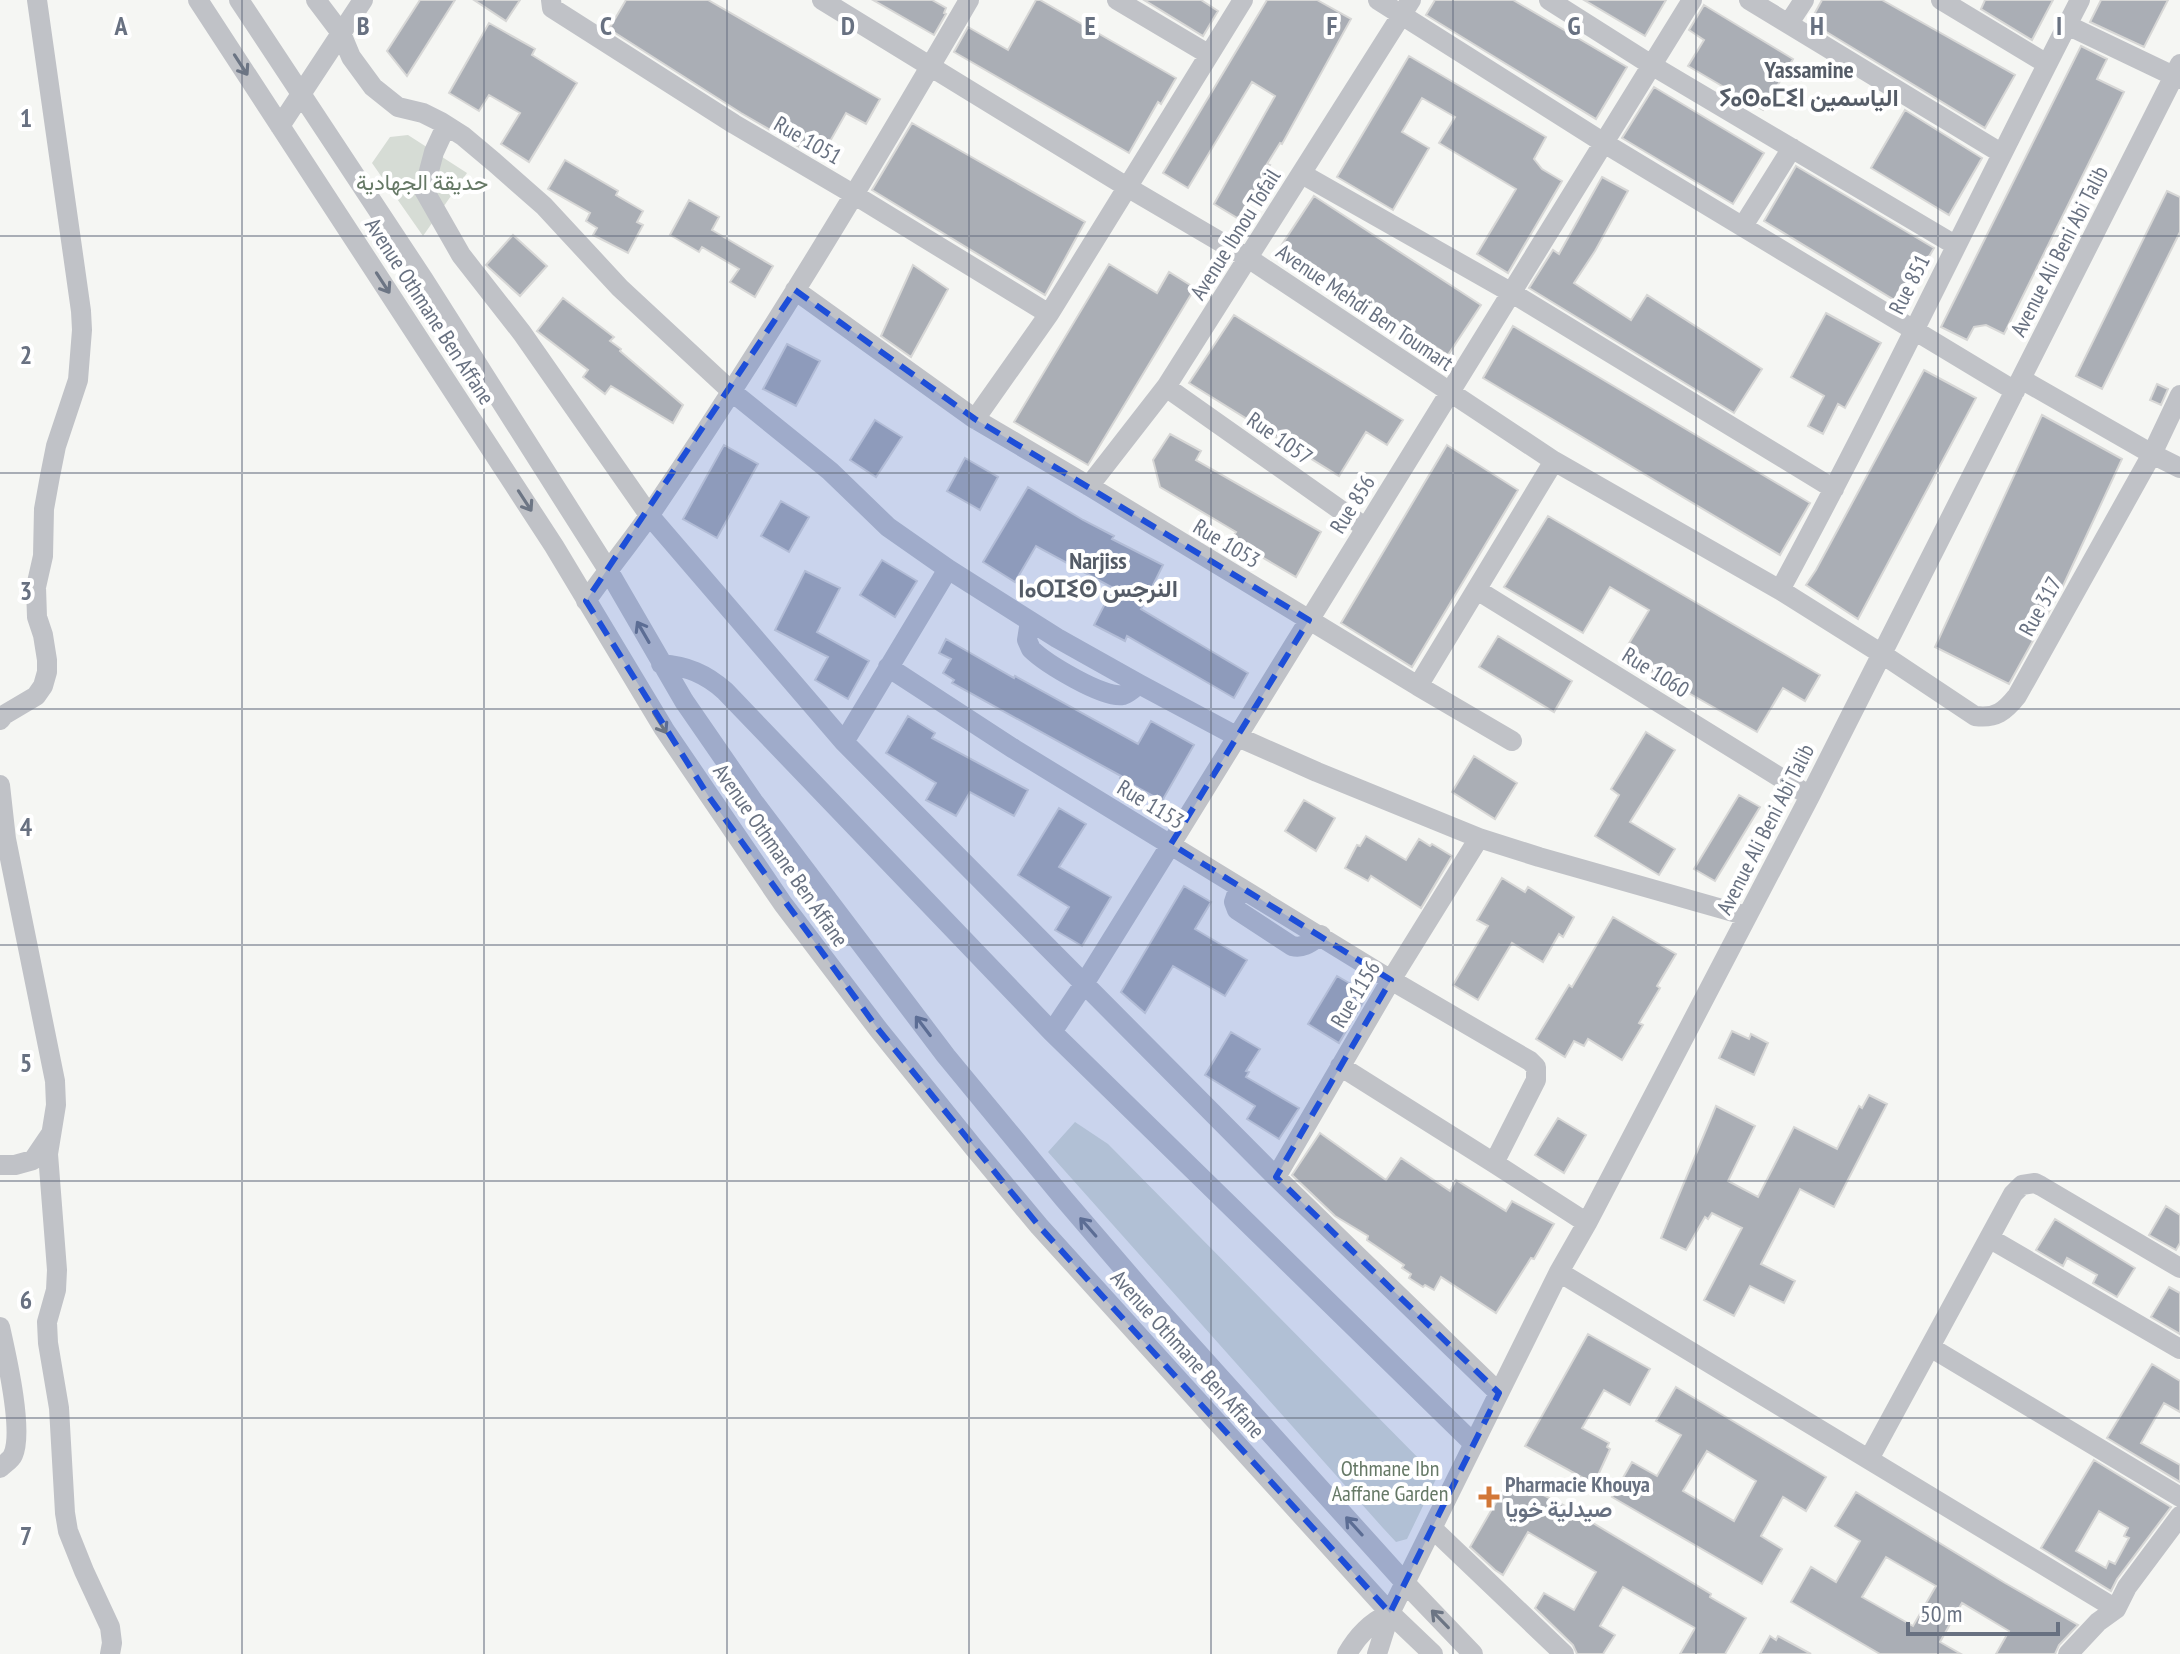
<svg xmlns="http://www.w3.org/2000/svg" width="2180" height="1654" viewBox="0 0 2180 1654" font-family="'PT Sans Narrow',Vazirmatn,'Noto Sans Tifinagh',sans-serif">
<style>
.green{fill:#d6dcd5}
.building{fill:#aaaeb5;stroke:#d7d7d6;stroke-width:2;fill-rule:evenodd}
.lines{fill:none;stroke-linecap:round;stroke-linejoin:round}
.minor{stroke:#c0c2c7;stroke-width:20}
.oneway{stroke:#6c7584}
.marked{fill:#1d4ed8;fill-opacity:0.2;stroke:#1d4ed8;stroke-width:6;stroke-dasharray:16 10;stroke-linejoin:round}
.grid{fill:none;stroke:#687181;stroke-width:2;stroke-opacity:0.55}
.poi-dot{fill:#d27737;stroke:#fff;stroke-width:3}
.labels{text-anchor:middle;dominant-baseline:central;stroke-width:8;stroke-linejoin:round;paint-order:stroke}
.street-label{font-size:22px;fill:#687181;stroke:#fff}
.park-label{font-size:22px;fill:#667966;stroke:#fff}
.poi-label{font-size:22px;font-weight:bold;fill:#687181;stroke:#fff;text-anchor:start}
.neighbourhood-label{font-size:24px;font-weight:bold;fill:#555c67;stroke:#fff}
.grid-label{font-size:26px;text-anchor:middle;font-weight:bold;fill:#687181;stroke:#fff;stroke-width:8;stroke-linejoin:round;paint-order:stroke}
</style>
<rect width="100%" height="100%" fill="#f5f6f3"/>
<path class="green" d="M408 135 467 173 423 236 372 163 390 137Z
M1075 1122 1108 1144 1437 1477 1407 1539 1396 1542 1383 1528 1048 1152Z"/>
<path class="building" d="M420 0H455L407 76 387 51Z
M474 0H520L506 21Z
M626 0H708L880 99 866 124 846 113 820 159 741 113 609 29Z
M873 0H932L946 8 944 13 946 14 934 35Z
M1036 0H1040L1176 78 1161 104 1158 102 1129 153 954 52 968 27 1008 50Z
M1144 0H1201L1218 11 1203 36Z
M1267 0H1317L1351 19 1282 144 1280 143 1267 164 1270 165 1239 219 1214 204 1275 96 1252 82 1188 188 1163 173Z
M1435 0H1513L1627 67 1596 119 1426 15Z
M1584 0H1666L1645 36Z
M1822 0H1882L2015 75 1985 128 1810 22Z
M1985 0H2053L2032 40 1981 9Z
M2101 0H2168L2144 47 2090 22Z
M1704 5 1793 59 1763 110 1688 66 1704 40 1689 30Z
M489 23 535 49 532 55 577 83 529 162 501 144 520 113 489 95 479 111 449 93Z
M2081 46 2107 59 2097 79 2124 92 2004 334 1986 325 1974 327 1967 340 1941 327Z
M1409 56 1546 137 1534 159 1542 169 1562 181 1508 273 1477 254 1516 189 1439 143 1455 117 1422 98 1402 132 1429 148 1393 210 1337 177Z
M1654 87 1764 153 1733 204 1622 138Z
M1905 110 1982 158 1949 215 1871 168Z
M912 123 1085 222 1045 295 872 190Z
M565 160 618 191 616 195 643 211 637 222 643 225 628 253 593 235 597 228 586 221 590 213 548 189Z
M1796 166 1934 248 1901 304 1764 221Z
M1602 177 1628 191 1595 251 1574 283 1631 320 1647 295 1762 369 1734 413 1529 288 1553 250 1559 254Z
M2167 191 2180 197V232L2102 389 2076 376Z
M1314 196 1481 305 1448 355 1281 246Z
M689 200 719 217 712 230 773 266 755 297 730 282 739 269 702 247 699 252 670 235Z
M513 235 547 266 520 296 486 265Z
M1109 264 1157 293 1169 272 1195 288 1088 465 1014 422Z
M913 265 948 289 911 357 881 336Z
M563 298 614 337 610 341 621 349 620 351 683 405 673 423 611 386 605 394 583 377 588 370 537 331Z
M1826 313 1881 343 1845 408 1838 404 1823 434 1808 426 1824 396 1791 377Z
M1234 315 1403 420 1387 445 1366 432 1339 476 1189 383Z
M1513 326 1810 503 1780 555 1483 378Z
M787 344 820 361 796 406 763 389Z
M1924 370 1976 398 1858 619 1806 585 1816 570Z
M2157 384 2168 389 2161 405 2150 400Z
M2042 415 2122 459 2062 588 2009 684 1935 647Z
M875 420 902 437 876 477 850 460Z
M1170 434 1201 451 1196 460 1321 532 1296 577 1231 539 1236 532 1160 487 1153 460Z
M724 445 758 464 717 538 683 519Z
M1447 445 1518 490 1412 667 1341 623Z
M965 458 998 477 980 510 947 491Z
M1028 487 1083 520 1114 536 1112 539 1163 565 1141 609 1248 673 1234 698 1127 636 1125 641 1094 625 1113 588 1036 546 1015 582 983 562Z
M781 501 809 517 789 552 761 536Z
M1548 516 1820 675 1805 701 1783 688 1757 732 1622 655 1649 610 1610 587 1583 633 1504 587Z
M882 560 917 581 895 617 860 595Z
M805 571 840 588 817 632 869 661 848 699 815 680 828 657 775 630Z
M1498 636 1572 681 1554 712 1479 667Z
M946 639 1014 678 1015 676 1138 744 1151 721 1194 745 1162 801 1120 778 1121 776 952 683 954 680 943 673 951 659 939 653Z
M908 716 935 733 932 738 1028 790 1014 816 970 792 956 816 926 800 936 783 886 753Z
M1646 732 1675 750 1630 822 1675 849 1659 875 1595 836 1619 795 1611 789Z
M1474 756 1517 783 1495 819 1452 792Z
M1739 795 1760 807 1715 881 1694 869Z
M1304 800 1335 818 1316 851 1285 831Z
M1059 808 1086 824 1059 867 1111 897 1082 946 1055 930 1069 907 1018 875Z
M1366 836 1406 860 1419 839 1430 846 1432 844 1452 856 1421 908 1371 876 1368 881 1345 868 1357 845 1360 846Z
M1502 878 1525 892 1528 887 1574 917 1563 937 1559 934 1543 962 1512 943 1478 1000 1453 985 1488 926 1477 920Z
M1184 886 1211 902 1195 929 1247 960 1225 996 1173 966 1145 1013 1121 992Z
M1613 917 1676 954 1657 986 1660 988 1639 1023 1643 1025 1622 1060 1588 1039 1584 1046 1574 1041 1565 1057 1536 1039 1569 985 1572 987Z
M1337 976 1368 994 1339 1043 1308 1024Z
M1732 1031 1749 1039 1751 1034 1768 1043 1754 1075 1719 1058Z
M1231 1032 1260 1049 1246 1071 1249 1072 1246 1077 1299 1108 1279 1139 1247 1119 1255 1106 1205 1075Z
M1869 1095 1887 1104 1834 1207 1800 1189 1761 1264 1795 1281 1784 1303 1750 1286 1734 1316 1704 1300 1742 1228 1712 1213 1708 1219 1705 1217 1686 1250 1661 1238 1716 1106 1755 1126 1728 1181 1758 1197 1794 1127 1837 1149 1859 1106 1862 1108Z
M1558 1118 1586 1135 1564 1173 1535 1155Z
M1320 1133 1386 1180 1401 1158 1450 1191 1456 1180 1506 1211 1512 1201 1554 1224 1534 1259 1531 1258 1496 1313 1441 1277 1434 1290 1425 1285 1423 1287 1409 1278 1411 1274 1402 1268 1404 1265 1367 1240 1368 1236 1335 1216 1292 1175Z
M2166 1206 2180 1215V1243L2176 1250 2149 1235Z
M2055 1219 2135 1268 2117 1297 2093 1283 2097 1275 2067 1258 2063 1266 2036 1250Z
M2169 1287 2180 1293V1334L2151 1317Z
M1588 1334 1650 1369 1630 1405 1604 1390 1582 1428 1609 1443 1607 1447 1610 1449 1594 1484 1525 1446Z
M2152 1364 2180 1381V1412L2164 1403 2141 1443 2180 1465V1482L2107 1438Z
M1676 1387 1826 1477 1806 1511 1783 1497 1761 1536 1782 1549 1762 1584 1612 1497 1632 1462 1657 1476 1681 1435 1656 1421ZM1707 1451 1756 1481 1734 1521 1683 1491Z
M2094 1460 2171 1507 2117 1579 2111 1591 2041 1548ZM2099 1511 2128 1528 2124 1536 2129 1538 2115 1564 2109 1561 2106 1568 2076 1551Z
M1510 1478 1563 1505 1711 1594 1710 1597 1746 1618 1725 1654H1680L1695 1628 1623 1587 1600 1626 1615 1635 1603 1654H1577L1573 1645 1535 1608 1544 1593 1574 1610 1596 1572 1528 1532 1503 1575 1495 1570 1470 1547Z
M1856 1492 2005 1583 2078 1625 2059 1645 2055 1654H1996L2009 1631 1962 1603 1940 1642 1961 1654H1880L1791 1602 1811 1567 1836 1582 1860 1541 1835 1526ZM1886 1557 1936 1586 1913 1626 1862 1597Z
M1770 1636 1776 1640 1778 1636 1811 1654H1760Z"/>
<g class="lines">
<path class="minor" d="M198 0 554 546 664 729 783 904 878 1029 974 1148 1039 1226 1390 1613 1433 1654
M239 0 424 280 608 570 684 701 753 801 946 1056 1064 1199 1161 1312 1406 1584 1473 1654
M316 0 341 33 351 57 373 87 398 107 423 113 441 122 463 136 494 162 544 206 620 288 731 391 830 471 888 527 948 569 1057 638 1139 684 1238 737 1317 772 1479 838 1539 857 1747 916
M551 0 552 8 734 124 853 194 1049 314
M822 0 1127 187 1248 258 1554 461 1780 590 1882 654 1975 716C1996 719 2005 711 2017 696L2152 454 2180 395
M1117 0 1208 54
M1378 0 1604 143 2015 391
M1549 0 1653 66 1955 245
M1749 0 2001 153
M1941 0 2047 64
M1789 23 1804 0
M2067 25 2180 79
M280 126 363 0
M446 126 434 152 424 190 461 255 522 333 649 515 844 742 1276 1177 1499 1393
M1302 174 1512 293 1834 489
M1743 226 1792 148
M795 290 975 419 1089 486 1418 686 1554 461
M2021 379 2152 454 2180 468
M1166 387 1366 528
M975 419 1049 314 1243 0
M1089 486 1166 387 1411 0
M1477 590 1810 796
M1780 590C1885 396 1979 196 2080 0
M586 601C607 571 630 543 651 513 764 347 868 174 969 0
M1030 621 1027 640 1031 649C1045 663 1104 699 1123 695 1129 693 1134 688 1139 684
M661 664C687 666 706 674 725 691L1052 1032 1473 1443
M888 667 1014 749 1391 980 1530 1061 1536 1067V1080L1494 1163
M1418 686 1512 741
M0 720 4 715 36 696 43 686 47 672V660L43 635 37 617 36 587 43 556 44 509 50 476 56 446 78 380 82 330 81 311 37 0
M844 742 948 569
M0 785 6 839 55 1081 56 1105 48 1154 57 1270 56 1290 47 1322 48 1343 59 1408 65 1513 68 1531 84 1571 110 1627 112 1643 110 1654
M1239 887 1234 902 1237 910 1292 946C1304 949 1311 942 1321 935
M1052 1032 1084 984 1171 844 1692 0
M1340 1066 1494 1163 1587 1223
M0 1165H15L33 1160 50 1135
M1276 1177 1391 980 1479 838
M1989 1238 2180 1349
M1559 1272 2116 1609
M0 1327C6 1354 24 1431 13 1455 11 1460 4 1464 0 1468
M1930 1347 2180 1497
M1869 1459 2013 1194 2022 1185 2035 1183 2041 1186 2180 1268
M1432 1528 1564 1654
M1347 1654C1358 1635 1370 1623 1390 1613
M1377 1654 1390 1613 1559 1272 1587 1223 1810 796 2180 64
M2068 1654 2098 1622 2116 1609 2127 1587 2180 1516"/>
</g>
<defs><path id="oneway-shaft" d="M-6 0H5M1.5-3L5.5 0L1.5 3" fill="none" stroke-width="1.6" stroke-linecap="round" stroke-linejoin="round" transform="scale(2)"/></defs>
<g class="oneway">
<use href="#oneway-shaft" transform="translate(241 65) rotate(57)"/>
<use href="#oneway-shaft" transform="translate(383 283) rotate(57)"/>
<use href="#oneway-shaft" transform="translate(525 501) rotate(57)"/>
<use href="#oneway-shaft" transform="translate(643 632) rotate(-120)"/>
<use href="#oneway-shaft" transform="translate(660 723) rotate(58)"/>
<use href="#oneway-shaft" transform="translate(923 1026) rotate(-127)"/>
<use href="#oneway-shaft" transform="translate(1088 1227) rotate(-131)"/>
<use href="#oneway-shaft" transform="translate(1354 1526) rotate(-132)"/>
<use href="#oneway-shaft" transform="translate(1440 1619) rotate(-134)"/>
</g>
<path class="marked" d="M795 290 975 419 1309 620 1171 844 1391 980 1276 1177 1499 1393 1390 1613 1039 1226 878 1029 709 797 586 601Z"/>
<path class="grid" d="M242 0V1654M484 0V1654M727 0V1654M969 0V1654M1211 0V1654M1453 0V1654M1696 0V1654M1938 0V1654M0 236H2180M0 473H2180M0 709H2180M0 945H2180M0 1181H2180M0 1418H2180"/>
<path class="poi-dot" d="M1485 1485h8v8h8v8h-8v8h-8v-8h-8v-8h8z"/>
<g class="labels">
<g class="street-label">
<text transform="translate(808 140) rotate(30)">Rue 1051</text>
<text transform="translate(1235 234) rotate(-58)">Avenue Ibnou Tofail</text>
<text transform="translate(2059 251) rotate(-63)">Avenue Ali Beni Abi Talib</text>
<text transform="translate(1909 284) rotate(-63)">Rue 851</text>
<text transform="translate(1365 307) rotate(34)">Avenue Mehdi Ben Toumart</text>
<text transform="translate(430 311) rotate(57)">Avenue Othmane Ben Affane</text>
<text transform="translate(1280 438) rotate(35)">Rue 1057</text>
<text transform="translate(1352 504) rotate(-58)">Rue 856</text>
<text transform="translate(1227 543) rotate(31)">Rue 1053</text>
<text transform="translate(2040 606) rotate(-61)">Rue 317</text>
<text transform="translate(1656 672) rotate(32)">Rue 1060</text>
<text transform="translate(1151 804) rotate(31)">Rue 1153</text>
<text transform="translate(1765 829) rotate(-63)">Avenue Ali Beni Abi Talib</text>
<text transform="translate(781 855) rotate(55)">Avenue Othmane Ben Affane</text>
<text transform="translate(1355 994) rotate(-59)">Rue 1156</text>
<text transform="translate(1188 1354) rotate(48)">Avenue Othmane Ben Affane</text>
</g>
<g class="park-label">
<text x="422" y="182">حديقة الجهادية</text>
<text x="1390" y="1468">Othmane Ibn<tspan x="1390" dy="25">Aaffane Garden</tspan></text>
</g>
<g class="poi-label">
<text x="1505" y="1484">Pharmacie Khouya<tspan x="1505" dy="25">صيدلية خويا</tspan></text>
</g>
<g class="neighbourhood-label">
<text x="1809" y="69">Yassamine<tspan x="1809" dy="28">ⵢⴰⵙⴰⵎⵉⵏ الياسمين</tspan></text>
<text x="1098" y="560">Narjiss<tspan x="1098" dy="28">ⵏⴰⵔⵊⵉⵙ النرجس</tspan></text>
</g>
</g>
<g class="grid-label">
<text x="121" y="35">A</text>
<text x="363" y="35">B</text>
<text x="606" y="35">C</text>
<text x="848" y="35">D</text>
<text x="1090" y="35">E</text>
<text x="1332" y="35">F</text>
<text x="1574" y="35">G</text>
<text x="1817" y="35">H</text>
<text x="2059" y="35">I</text>
<text x="26" y="127">1</text>
<text x="26" y="364">2</text>
<text x="26" y="600">3</text>
<text x="26" y="836">4</text>
<text x="26" y="1072">5</text>
<text x="26" y="1309">6</text>
<text x="26" y="1545">7</text>
</g>
<path d="M1908 1622v12h150v-12" fill="none" stroke="#687181" stroke-width="4"/>
<text x="1920" y="1622" font-size="24" fill="#687181" stroke="#ffffff" stroke-width="6" paint-order="stroke">50 m</text>
</svg>
